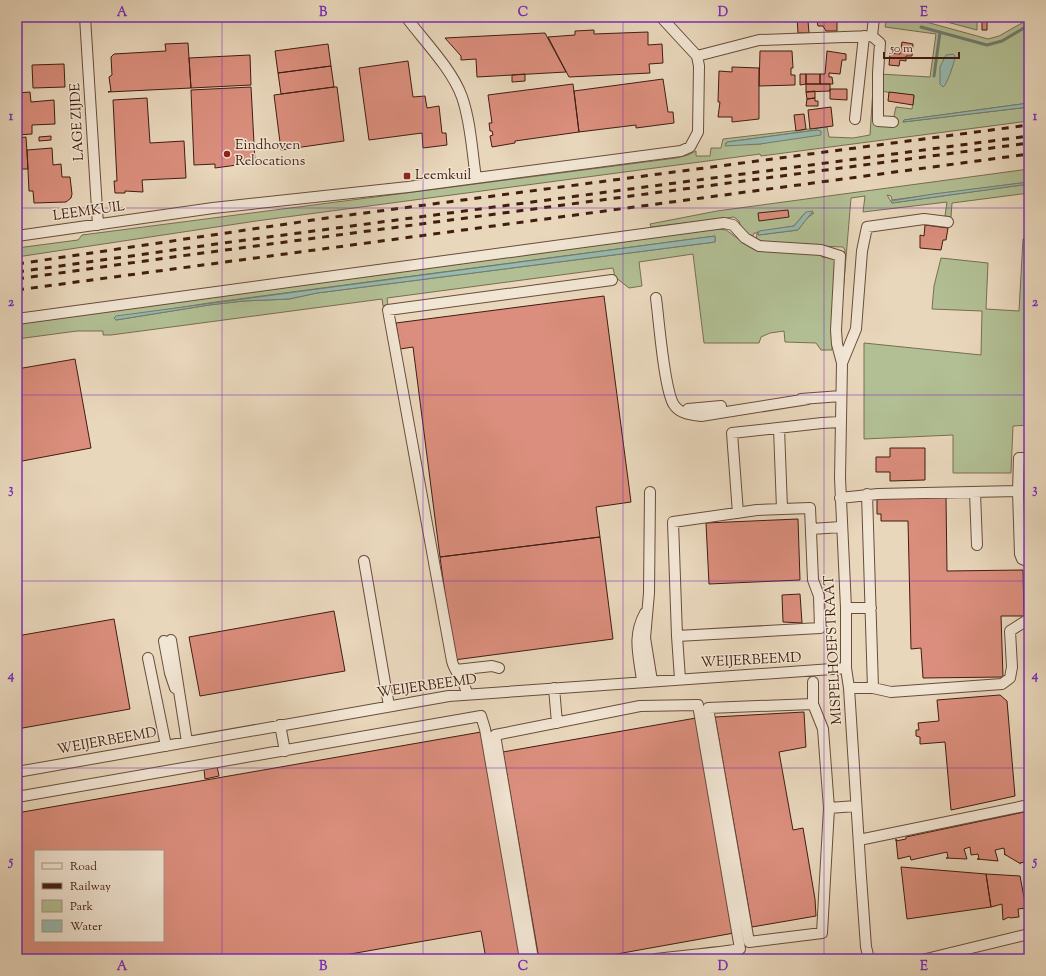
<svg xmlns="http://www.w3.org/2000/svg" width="1046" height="976" viewBox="0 0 1046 976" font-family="'Sorts Mill Goudy',serif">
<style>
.green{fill:#b2bf94;stroke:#796e52;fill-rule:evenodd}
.water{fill:#97bab1;stroke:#747b71}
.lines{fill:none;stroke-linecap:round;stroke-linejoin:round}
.stream{stroke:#747b71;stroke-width:3}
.building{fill:#db8e7d;stroke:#401d10;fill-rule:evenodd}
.minor-casing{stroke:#6a4c3b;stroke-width:12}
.minor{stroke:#f1e5d3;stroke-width:10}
.rail{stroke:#401d10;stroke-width:3;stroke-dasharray:7 7;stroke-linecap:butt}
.grid{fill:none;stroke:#7b2cbf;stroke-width:1;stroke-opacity:0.55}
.poi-dot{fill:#8f2418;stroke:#f1e5d3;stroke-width:1.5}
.labels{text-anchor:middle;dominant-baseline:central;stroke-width:3;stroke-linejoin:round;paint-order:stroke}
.street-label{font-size:14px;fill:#401d10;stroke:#f1e5d3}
.poi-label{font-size:14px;fill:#401d10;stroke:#f1e5d3;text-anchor:start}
.neatline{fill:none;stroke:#7b2cbf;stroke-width:1.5}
.grid-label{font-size:13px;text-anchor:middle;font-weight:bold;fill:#7b2cbf}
</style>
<rect width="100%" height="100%" fill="#e9d7bc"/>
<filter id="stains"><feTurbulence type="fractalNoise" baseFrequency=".005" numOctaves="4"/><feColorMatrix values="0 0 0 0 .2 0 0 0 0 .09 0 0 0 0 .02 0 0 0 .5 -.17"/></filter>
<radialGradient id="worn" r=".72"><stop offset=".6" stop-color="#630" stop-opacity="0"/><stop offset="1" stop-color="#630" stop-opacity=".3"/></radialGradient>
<path class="green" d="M887 17H908L988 39 999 36 1029 19V103L904 120 903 122 1029 107V121L761 156 760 154 256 221 17 257V248L78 240 82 235 676 158 688 155 696 151V156H710L711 148H721L723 139 827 127 829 137 853 138 870 135 874 73 876 123 893 120 896 107 912 109 914 96 880 91V74L930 77 936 34 885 27ZM817 130 760 144H725L727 142Z
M928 17H977V30Z
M1029 169V182L892 200 891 196 887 195 892 203 1029 184V193L952 203 951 217 945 216 947 202 863 212 865 196 851 198 840 330 845 250 843 247 769 244 756 241 757 233H754L752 238 741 227 739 221 734 217 651 227 650 224 717 211ZM814 213 807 218 798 230 759 235 757 232 794 226 804 214Z
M717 229 726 230 744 243 822 254V257L838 259 832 350H821L816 343 785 342 784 331 770 333 761 337 759 343H704L693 254 639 262 642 286 629 288 615 277 613 268 387 298 388 306H383L382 299 111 335H103V331H77L17 339V324ZM715 236V242L317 293 289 299 243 301 209 305 116 320 114 318 209 303Z
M1029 234 1028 259 1029 425 1013 426 1011 473H953V435L864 439V343L981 355 982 311 932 309 934 286 941 258 988 263 986 309 1019 311 1023 239Z"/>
<path class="water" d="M953 54 955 56C955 61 947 85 943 87L940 84V67L946 55Z
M1029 103V107L903 122 904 120Z
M817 130 821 131V135L760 144 725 146 727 142Z
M1029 182V184L892 203 891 201 933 194Z
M813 211 798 230 758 235 759 231 794 226 806 212Z
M715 236V242L317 293 289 299 243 301 209 305 116 320 114 318 116 316Z"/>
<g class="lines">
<path class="stream" d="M921 27 987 45 1002 41 1029 25
M934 76 940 32"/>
</g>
<path class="building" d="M816 17H837V31H826L823 26H818Z
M816 17V21H808L809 33H798L797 18Z
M982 17H987V30H982Z
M594 30V34L648 32V45L662 44 663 63 649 64 650 73 569 77 548 37 575 35V31Z
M545 33 566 72 477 77 476 59 461 60V56L445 38Z
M902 42 913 44 912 56H906V61L900 60 899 66 889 65 890 53 900 54Z
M188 43 191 88 108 92 111 91 109 77 112 75 111 57 114 54 166 51 165 44Z
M328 44 331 66 278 73 275 51Z
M760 51H792L793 68H791V75H795V85L759 86Z
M827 51 846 54V60H842L840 74 829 73V77H832L833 84H820V74H825Z
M250 55 251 85 191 88 189 58Z
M408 61 413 97 425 96 427 108 439 106 442 133H446L447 145 423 148 422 133 369 140 359 68Z
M64 64 65 87 33 88 32 65Z
M331 66 334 87 281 94 278 73Z
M732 67 759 68V119L732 122V117H718L720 102H718L719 71 732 72Z
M525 74V81L512 82V75Z
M800 74H806V84L800 85Z
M806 74H820V84H806Z
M663 79 668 112H673L674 123 636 128V125L579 132 574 91Z
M573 84 579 132 515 141V143L492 147 490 136 493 135 492 131H490L489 123H492L488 95Z
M806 84H830V91L806 92Z
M251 87 255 162 236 163 237 165 215 168V164L194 165 191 90Z
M334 87H337L344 141 281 150 274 95Z
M830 89H847V100L830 99Z
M815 91V98L807 99 806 92Z
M30 92 31 102 54 100 55 124 32 125V134L17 135V93Z
M889 92 914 95 913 105 888 101Z
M147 98 150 143 184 141 186 178 142 180 143 192 125 191V193H115L114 181H117L113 100Z
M815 98V101H818V106H806L807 99Z
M831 107 833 126 810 129 808 110Z
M804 114 806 129 796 131 794 115Z
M51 136V140L39 141V137Z
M26 137 28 169H20L21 192H18L19 210H17V138Z
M52 148 53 165 61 164 62 177H70L72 194 71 198 66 202 34 203 33 191H29L27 150Z
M788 210 789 217 759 221 758 213Z
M925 225 948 228 946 240H943L941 250 920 248V235L924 236Z
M604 296 631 502 596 507 600 537 440 557 413 347 400 349 396 323Z
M75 359 91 448 17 462V369Z
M890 448H925V480L890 481V472H876V457H890Z
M946 496 947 571 1023 570 1024 616H1001L1003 677 923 678 921 648 911 649 908 521H881V514H877V498Z
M798 519 800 580 709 584 706 523Z
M600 537 613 639 454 660 440 557Z
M800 594 802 623 783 622 782 595Z
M334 611 345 671 200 696 189 637Z
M114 619 130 709 17 729V636Z
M1000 695 1007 701 1015 796 951 810 945 742 920 744V737L916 736V730H919L918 723 939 721 937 700Z
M804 712 806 747 779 752 793 830 803 828 815 899 816 916 752 927 715 717Z
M696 718 734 933 589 959H539L503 752Z
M481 732 520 957 486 959 481 931 322 959H17V813ZM35 851H163V941H35Z
M217 766 219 776 205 779 204 769Z
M1029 811V861L1020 863 1021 864 1004 854 1005 855 1004 848 995 850 998 861 977 859H979L978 854 971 855 970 847 964 849 967 859 946 858H948L947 852 911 860 910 856 898 859 896 839V841L906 839V837Z
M901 867 986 874 991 907 907 919Z
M986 874 1020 876 1026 908 1018 909 1019 917 1010 918 1009 917 1003 920 1002 904 991 907Z"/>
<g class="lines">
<g class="minor-casing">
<path id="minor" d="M85 17 98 225
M406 17C424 41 452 69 462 97 471 123 472 152 476 178
M661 17 697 56
M872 36 880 43 878 73V121L893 122
M872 36 874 17
M697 56 759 40 872 36
M855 119 864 36
M17 236 213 208 408 187 681 151 690 147 698 132 699 66 697 56
M656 298C659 320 664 390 674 405 680 414 692 415 701 416L808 399
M17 319 724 223 733 225 745 238 759 246 821 250 840 256 836 330 837 344 842 363 840 478 846 608V668L849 688 861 877 866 947 869 959
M842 363 856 329 862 251 867 227 924 219 948 222
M801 399 841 396
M688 409 721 406
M779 428 782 509
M1018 491 1019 458H1029
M650 492 649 593 645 638 652 681
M975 492 977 545
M867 494 873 688
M840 498 878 494 1018 491 1020 554 1022 559 1029 562
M738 513 732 433 822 423 840 422
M811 529 841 527
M364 561 389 706
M846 608H871
M677 636 673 522 757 510 810 508 813 580 819 596 820 628 677 636 680 679
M171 640 187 742
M164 641 170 673 175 688
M148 658 166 746
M456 670 492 666 499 668
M642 681C639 655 632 637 645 613
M813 682V704
M554 688 557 723
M849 688H873L891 692 1002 684 1010 678 1012 667 1010 631 1029 619
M467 694C465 680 455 674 452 661L388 310 612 280
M280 725 285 751
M17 772 449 696 846 668
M17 797 481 716 485 729 525 959
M829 808 823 729 813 704 708 708 749 942 822 933 829 808 856 806
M859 840 1029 805
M533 959 495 735 640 706 698 705 740 949C712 954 684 955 656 959
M926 959 1029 934"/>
</g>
<use href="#minor" class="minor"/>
<path class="rail" d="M17 264 327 218 1029 125
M17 272 216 244 1029 136
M17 279 173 257 1029 143
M17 290 1029 154"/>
</g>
<path class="grid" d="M222 17V959M423 17V959M623 17V959M824 17V959M17 208H1029M17 395H1029M17 581H1029M17 768H1029"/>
<g class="poi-dot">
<circle cx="227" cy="154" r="4"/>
<rect x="403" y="172" width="8" height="8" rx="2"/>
</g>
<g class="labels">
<g class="street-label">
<text transform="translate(78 122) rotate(-93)">LAGE ZIJDE</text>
<text transform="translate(89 212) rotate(-8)">LEEMKUIL</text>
<text transform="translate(834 650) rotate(-93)">MISPELHOEFSTRAAT</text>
<text transform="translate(751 661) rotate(-3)">WEIJERBEEMD</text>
<text transform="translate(427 687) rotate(-8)">WEIJERBEEMD</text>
<text transform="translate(107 742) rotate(-10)">WEIJERBEEMD</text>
</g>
<g class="poi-label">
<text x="235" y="146">Eindhoven<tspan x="235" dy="16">Relocations</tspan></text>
<text x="415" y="176">Leemkuil</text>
</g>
</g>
<rect width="1046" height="976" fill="none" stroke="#e9d7bc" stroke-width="44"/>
<rect x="34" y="850" width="130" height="92" fill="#f1e5d3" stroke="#aa9585"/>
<rect x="42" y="863" width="20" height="6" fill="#f1e5d3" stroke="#aa9585"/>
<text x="70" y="870" font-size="12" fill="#401d10">Road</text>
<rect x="42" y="883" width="20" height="6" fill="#401d10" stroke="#aa9585"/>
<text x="70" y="890" font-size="12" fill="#401d10">Railway</text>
<rect x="42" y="900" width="20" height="12" fill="#b2bf94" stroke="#aa9585"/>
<text x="70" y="910" font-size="12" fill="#401d10">Park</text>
<rect x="42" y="920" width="20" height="12" fill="#97bab1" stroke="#aa9585"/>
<text x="70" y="930" font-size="12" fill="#401d10">Water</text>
<path d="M884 52v6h75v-6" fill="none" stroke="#401d10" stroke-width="2"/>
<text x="890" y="52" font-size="12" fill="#401d10" stroke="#f1e5d3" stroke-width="3" paint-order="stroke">50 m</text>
<rect x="22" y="22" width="1002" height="932" class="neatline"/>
<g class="grid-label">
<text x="122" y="16">A</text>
<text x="323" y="16">B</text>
<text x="523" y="16">C</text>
<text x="723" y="16">D</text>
<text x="924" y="16">E</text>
<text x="11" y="120">1</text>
<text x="1035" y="120">1</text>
<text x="11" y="306">2</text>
<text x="1035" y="306">2</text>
<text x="11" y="493">3</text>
<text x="1035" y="493">3</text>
<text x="11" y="679">4</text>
<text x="1035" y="679">4</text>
<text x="11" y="865">5</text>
<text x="1035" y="865">5</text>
<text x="122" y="970">A</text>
<text x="323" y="970">B</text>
<text x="523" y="970">C</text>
<text x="723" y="970">D</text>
<text x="924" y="970">E</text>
</g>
<rect width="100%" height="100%" filter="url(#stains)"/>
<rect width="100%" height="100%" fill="url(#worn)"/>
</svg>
